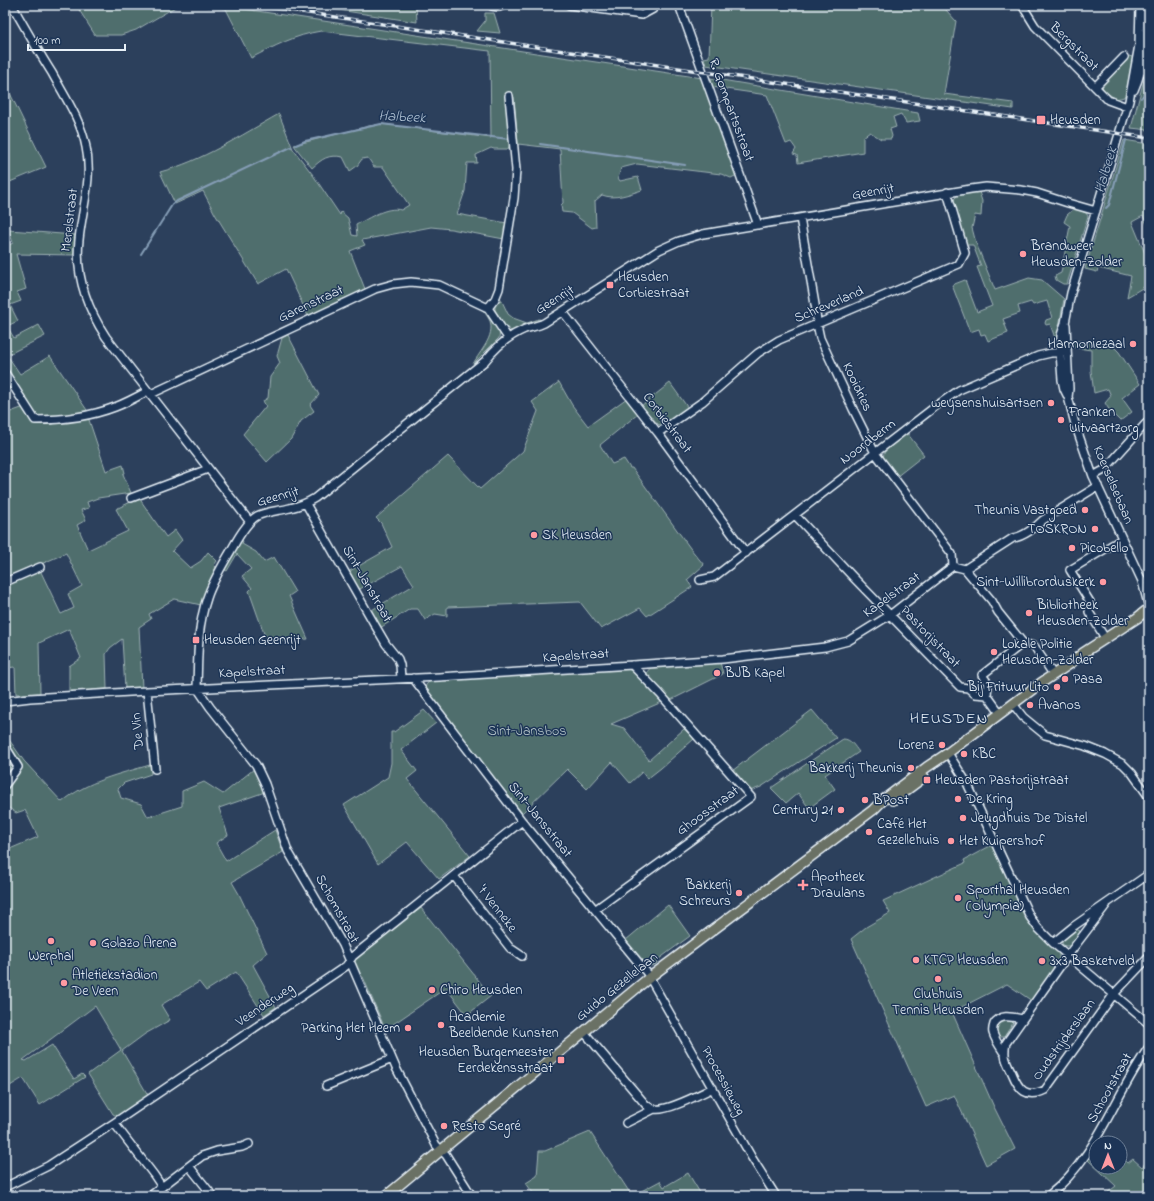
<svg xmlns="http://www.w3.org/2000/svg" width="1154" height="1201" viewBox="0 0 1154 1201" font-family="'Indie Flower',sans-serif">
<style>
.green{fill:#506e6d;stroke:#9cb0b2}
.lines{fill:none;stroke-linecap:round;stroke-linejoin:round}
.stream{stroke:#869eb7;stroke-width:2}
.minor-casing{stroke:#e8f1f8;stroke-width:10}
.major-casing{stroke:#e8f1f8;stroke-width:12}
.minor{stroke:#1d3557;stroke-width:7}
.major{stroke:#6b7165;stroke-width:9}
.rail-casing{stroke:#e8f1f8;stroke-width:3.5}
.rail{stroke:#1d3557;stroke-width:2;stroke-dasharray:6;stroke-linecap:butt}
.poi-dot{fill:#ff9aa2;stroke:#1d3557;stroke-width:1.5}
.labels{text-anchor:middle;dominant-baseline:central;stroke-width:3;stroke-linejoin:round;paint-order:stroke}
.street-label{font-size:14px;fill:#e8f1f8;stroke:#1d3557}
.poi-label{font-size:14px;fill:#e8f1f8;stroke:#1d3557;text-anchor:start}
.park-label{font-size:14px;fill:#b3c3c7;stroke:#1d3557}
.water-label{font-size:15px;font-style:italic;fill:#afc1d2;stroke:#1d3557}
.quarter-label{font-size:16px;letter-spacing:1px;fill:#e8f1f8;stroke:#1d3557}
</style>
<rect width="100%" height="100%" fill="#2c405c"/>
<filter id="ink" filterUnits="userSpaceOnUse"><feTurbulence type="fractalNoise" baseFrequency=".025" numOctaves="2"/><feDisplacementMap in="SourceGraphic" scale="8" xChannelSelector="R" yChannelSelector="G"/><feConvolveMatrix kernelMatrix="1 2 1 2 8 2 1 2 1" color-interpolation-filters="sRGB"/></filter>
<g filter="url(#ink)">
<path class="green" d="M76 5H185L177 6 136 30 121 35H95Z
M192 5H217L702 78 737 175 731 178 721 174 637 164 621 168 618 178 620 181 638 177 642 190C629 194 615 200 602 195L595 201 596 227 592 228 572 213 562 212 561 205 563 203 560 149 518 144 514 97 507 96 510 144 508 149H494L491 148 476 155 477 163H467L465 191 457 214 507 223 504 239 451 229 431 227 362 240 365 245 350 251 365 289 308 316 286 269 258 284 215 214 203 191 175 204 160 172C202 161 240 136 279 114L293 149 313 175 340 215 341 212 348 218 352 235 357 236 356 225C369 218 387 206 401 210L409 205 383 167H374L368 158 362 159 357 166 350 171 343 157C328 154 322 159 312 168L296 148 294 145 369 126 382 124 491 138 490 51 321 31C295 35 275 46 251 58L226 9Z
M306 5H416L417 22Z
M711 5H945L946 10 956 21 944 94 1013 103V109L706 65 704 58 709 57Z
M485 13H494L500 33 477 31 485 21Z
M1129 56 1132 57 1134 59 1130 80 1127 90 1124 97 1116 99 1103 90 1102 85Z
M1145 76H1149V130L1131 128Z
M710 78 918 113 920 121 906 123 901 114 893 117 896 127 890 129 892 136 891 139H881L870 132 863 137V152L798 163 797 155 793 154 796 149 791 142 786 144 767 95 712 87Z
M5 83 46 167 5 184Z
M1124 140 1149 144V228L1143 216 1132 222 1149 263V284L1127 297 1131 276 1098 268 1097 272 1085 269Z
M979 192 982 201 981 216 975 215 972 228 976 243 995 290 1029 278 1042 280 1064 299 1057 338H1055L1050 324 1046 325 1045 323 1046 320 1052 318 1047 301 1033 305 1031 302 1018 306 1020 313 1003 319 1008 333 988 341 985 334 981 335 979 329 970 332 952 285 965 280 977 312 992 306 977 267 981 266 973 245H966L953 201C957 192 970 192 979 192Z
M1075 208 1086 213 1088 216 1067 284H1063L1056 280 1055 276 1061 273 1070 226 1064 222 1067 215Z
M9 230 75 235 74 255 16 254 26 289 17 292 21 301 10 305 18 321 7 326 14 338 39 325 45 336 7 355 20 374 50 356 89 413 45 419 36 415 5 368V247L13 243Z
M499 295 508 314 513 318 527 323 539 319 542 320 511 331 506 327 495 310V305Z
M483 310C490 317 502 327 499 338L473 364C480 351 495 337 490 321 488 317 485 313 483 310Z
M288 335 319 395 310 405 314 411 301 421 291 439 267 462 243 434 266 406 263 401 268 398 270 377 280 363 277 356 282 338Z
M1072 341 1109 342 1119 352 1140 384 1122 398 1132 412 1120 421 1110 411 1105 403 1111 396 1108 389 1094 393 1091 371V350L1071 347Z
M559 382 572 405 588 426 627 398 638 414 600 445 612 464 624 459 630 468H632L690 548 704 565 687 580 692 587 647 616 640 608 601 629 580 602 447 607V616L435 614 425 620 418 609H410L380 628 370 611 414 585 402 566 358 590 348 572 392 547 381 523 376 518 448 456 480 489 523 451 538 411 532 402Z
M670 383 688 408 665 424 659 425 641 406Z
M24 407 36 423C53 426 71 421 88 417L106 471 123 465 125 473 123 474 131 493 98 498 87 502 89 508 81 510 86 520 77 525 88 550 128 531 116 509 139 498 166 537 175 530 182 540 172 551 190 568 201 561 208 552 217 561 214 565 216 567 205 592 201 605 174 599 149 614 151 619 139 627 142 688 125 689 122 639 110 648 106 654 107 689 69 692V666L81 658 69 629 39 643 40 693 16 694 15 667 6 668 5 585 40 570 61 614 74 608 68 594 82 586 66 553 5 580V414Z
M907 433 924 455 896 477C893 472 887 467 884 461 879 450 899 439 907 433Z
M241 540 243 541 242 544 256 552 264 562 274 557 295 592 289 596 308 639 267 642 249 591 252 588 242 576 251 569 237 554 227 571 223 569Z
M720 662 723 674 669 701 648 677C647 673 647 670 651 668Z
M628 669 639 676 662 702 611 724 624 728 649 760 684 729 694 739 661 768 647 779 642 772 630 783 612 762 587 789 567 769 522 813 425 689C425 683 430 681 436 680Z
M424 710 436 723 401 750 417 771 407 779 470 856 439 879 407 842 378 864 344 805 388 777 391 763V732H394Z
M812 710 836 738 761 787 750 791 732 771Z
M5 734 24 761 62 802C87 781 119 774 150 765L151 774 124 783 118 789 121 798 141 804 148 817 182 806V791L204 782 223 794 254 769 265 792 219 808 228 835 216 843 226 861 275 830 283 852 232 882 239 894 267 953 253 965 276 1007 264 1015 236 972 206 991 199 982 161 1005 170 1020 145 1034 122 1051 148 1095 121 1115 117 1116 113 1114 88 1074 121 1050 95 1006 23 1060 26 1061 52 1045 74 1079 82 1074 85 1077 40 1105 23 1078 5 1089V851L38 837 25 810 16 813 5 805Z
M843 739C851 739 854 746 859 752L825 775 835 789 809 808 798 793 786 803 771 788Z
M992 845 1023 910 1057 950 1059 954V962L1032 1001 1007 984 952 1012 994 1107 1015 1149 986 1165 954 1095 926 1107 851 939 866 927 890 913 883 901 965 863 964 860Z
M668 905 690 936 659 959 656 964 651 966 646 964 626 940Z
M421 908 491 996 467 1015 446 988 386 1029H383V1024L363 977 360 976 354 960Z
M1076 929 1080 931 1079 936 1071 946H1065L1062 944V940Z
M1004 1020H1010L1013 1023 1004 1037H999C993 1031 997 1024 1004 1020Z
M590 1132 632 1196H535L526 1183 537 1176 539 1151H545Z
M1096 1147V1167H1120V1156L1128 1163 1133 1159 1142 1167 1149 1159V1196H1103L1116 1186 1088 1160Z
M688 1173 702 1196H632L660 1181 664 1187Z"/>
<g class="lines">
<path class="stream" d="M1141 98 1149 88
M540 144 685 165
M296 145 305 141 381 124 509 139
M1106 208 1109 205 1126 140
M141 254 172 205 177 201 291 147"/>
<g class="minor-casing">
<path id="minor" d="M12 5C25 28 38 51 52 73 65 97 81 120 86 147 93 179 82 208 79 240 75 275 87 308 106 337L250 522
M491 5 492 6 499 7 504 5
M569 5 642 15 653 9 656 5
M679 5 758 225
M1022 5 1035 26 1108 100 1127 107
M1140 5 1139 45 1129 101 1071 293 1065 323 1061 335 1060 353 1062 380 1064 389 1068 397 1075 424 1093 476 1142 581 1148 604
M1147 72H1149
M1095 87 1124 57
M1134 90C1146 63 1147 34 1147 5
M800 218 816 310 817 324 820 338 853 409 875 453 952 554 953 566
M488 308 495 299 499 289 514 198 516 170 509 96
M563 312 658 433 746 553
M1066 325 1069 389 1068 397
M5 373 35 420C62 420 89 417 115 407 126 403 137 397 148 391
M151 394 375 289 393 284 411 282 439 285 488 308 508 338
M658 433 702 402 758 353 779 340 959 264 965 253 947 192
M1093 476 1104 470 1149 420
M131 498 208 469
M306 504 376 627 386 644 398 659 400 665 401 678
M795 515 853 577 960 687 968 688 975 694 987 695
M953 566 965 569 1013 538C1023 537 1036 527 1043 520L1098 486
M965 569 992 601 998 612 1023 643 1034 646 1053 674
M700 580 714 577 936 406 959 390 1038 356 1051 353 1066 352
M5 582 40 567
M1105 638 1089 612 1090 602 1070 570 1122 539
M413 678 522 821 647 973 752 1158 776 1196
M197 688C198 658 197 627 207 598 213 580 224 563 233 547 239 536 247 522 257 516 267 511 279 511 290 508 299 506 307 503 315 498L485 361C496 347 508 336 525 329 531 327 538 326 544 323L659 250 679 241 703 234 971 189 986 187 1021 190 1037 193 1068 203 1096 211
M197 688 210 707 256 765 265 784 288 851 343 945 396 1068 436 1145 446 1155 472 1196
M147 691 155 769
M5 701 30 698 147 691 439 677 632 665 723 659 825 647 848 641 890 615 953 566
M1013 704 1023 717 1045 735 1085 746 1105 754 1123 764 1132 773 1149 797
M1000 713 987 695 988 683 982 675 1023 643
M5 746 18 767 5 785
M948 753 967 783 1030 917 1038 928 1053 943 1149 1024
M454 876 510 948 522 956
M1107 904 1068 955 1006 1043C1003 1056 1006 1061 1012 1073 1019 1090 1026 1099 1045 1090L1114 994 1149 957
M596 909 751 797 660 694 632 665
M1053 943 1074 926 1149 874
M584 1032 646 1105C649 1107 652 1109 654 1109 667 1112 700 1094 713 1088
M1004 1053C1000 1047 995 1040 993 1033 992 1030 993 1027 994 1024 1000 1013 1013 1017 1022 1019
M326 1086 392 1059
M114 1123 154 1175 162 1187
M626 1123 654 1109
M189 1166 213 1196
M5 1187 48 1166 114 1123 346 966 353 956 522 821
M150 1196 202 1156 217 1151 242 1147 249 1144
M1048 1196C1097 1158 1114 1096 1149 1047"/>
</g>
<g class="major-casing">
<path id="major" d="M893 800 924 777
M386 1196 650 977 873 810 882 801 927 767 945 755 1041 683 1071 663 1083 653 1137 618 1147 610"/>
</g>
<use href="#minor" class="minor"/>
<use href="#major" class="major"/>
<g class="rail-casing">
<path id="rail" d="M255 5 1149 138"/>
</g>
<use href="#rail" class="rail"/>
</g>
</g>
<g class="poi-dot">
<rect x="1036" y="115" width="10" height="10" rx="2"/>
<circle cx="1023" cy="254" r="4"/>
<rect x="606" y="281" width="8" height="8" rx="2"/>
<circle cx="1133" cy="344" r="4"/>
<circle cx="1051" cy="403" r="4"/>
<circle cx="1061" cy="420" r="4"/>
<circle cx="1085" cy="510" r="4"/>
<circle cx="1095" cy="529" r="4"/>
<circle cx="534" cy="535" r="4"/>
<circle cx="1072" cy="548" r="4"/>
<circle cx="1103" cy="582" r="4"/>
<circle cx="1029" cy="613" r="4"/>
<rect x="192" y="636" width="8" height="8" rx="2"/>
<circle cx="994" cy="652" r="4"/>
<circle cx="717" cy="673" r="4"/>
<circle cx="1065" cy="679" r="4"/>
<circle cx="1057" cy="687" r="4"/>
<circle cx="1030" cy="705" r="4"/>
<circle cx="942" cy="745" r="4"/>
<circle cx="964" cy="754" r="4"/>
<circle cx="911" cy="768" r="4"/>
<rect x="923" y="776" width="8" height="8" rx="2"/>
<circle cx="958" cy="799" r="4"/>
<circle cx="865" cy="800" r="4"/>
<circle cx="841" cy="810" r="4"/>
<circle cx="963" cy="818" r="4"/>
<circle cx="869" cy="832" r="4"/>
<circle cx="951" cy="841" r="4"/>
<path d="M801 879h4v4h4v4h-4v4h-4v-4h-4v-4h4z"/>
<circle cx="739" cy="893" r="4"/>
<circle cx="958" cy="898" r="4"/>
<circle cx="51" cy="941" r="4"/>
<circle cx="93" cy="943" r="4"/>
<circle cx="916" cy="960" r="4"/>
<circle cx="1042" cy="961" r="4"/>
<circle cx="938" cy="979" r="4"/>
<circle cx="64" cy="983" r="4"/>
<circle cx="432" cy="990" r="4"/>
<circle cx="441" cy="1025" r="4"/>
<circle cx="408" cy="1028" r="4"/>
<rect x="557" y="1056" width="8" height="8" rx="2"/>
<circle cx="444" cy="1126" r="4"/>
</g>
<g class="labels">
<g class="street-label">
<text transform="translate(1074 47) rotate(45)">Bergstraat</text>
<text transform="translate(731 110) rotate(70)">R. Gompartsstraat</text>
<text transform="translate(873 192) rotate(-10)">Geenrijt</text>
<text transform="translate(70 220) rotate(-83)">Merelstraat</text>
<text transform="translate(555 300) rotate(-32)">Geenrijt</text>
<text transform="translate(311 304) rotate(-25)">Garenstraat</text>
<text transform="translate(829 305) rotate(-23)">Schreverland</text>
<text transform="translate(857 387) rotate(65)">Kooidries</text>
<text transform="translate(667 423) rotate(53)">Corbiestraat</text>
<text transform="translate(868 442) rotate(-37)">Noordberm</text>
<text transform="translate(1113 485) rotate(67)">Koerselsebaan</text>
<text transform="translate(278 497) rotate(-16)">Geenrijt</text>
<text transform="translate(367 584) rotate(60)">Sint-Janstraat</text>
<text transform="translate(892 595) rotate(-36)">Kapelstraat</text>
<text transform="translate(930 637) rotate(46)">Pastorijstraat</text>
<text transform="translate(576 656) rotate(-4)">Kapelstraat</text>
<text transform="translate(252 672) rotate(-3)">Kapelstraat</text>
<text transform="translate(138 731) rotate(-95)">De Vin</text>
<text transform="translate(708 811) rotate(-36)">Ghoosstraat</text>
<text transform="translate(540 820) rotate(51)">Sint-Jansstraat</text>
<text transform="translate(337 909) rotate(61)">Schomstraat</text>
<text transform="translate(497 909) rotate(52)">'t Venneke</text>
<text transform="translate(617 987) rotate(-39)">Guido Gezellelaan</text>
<text transform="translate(265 1005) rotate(-34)">Veenderweg</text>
<text transform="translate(1064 1040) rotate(-54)">Oudstrijderslaan</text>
<text transform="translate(723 1081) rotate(61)">Processieweg</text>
<text transform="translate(1110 1088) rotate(-61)">Schootstraat</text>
</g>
<g class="poi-label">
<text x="1050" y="120">Heusden</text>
<text x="1031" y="246">Brandweer<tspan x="1031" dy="16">Heusden-Zolder</tspan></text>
<text x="618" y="277">Heusden<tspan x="618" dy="16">Corbiestraat</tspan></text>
<text x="1125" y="344" text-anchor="end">Harmoniezaal</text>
<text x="1043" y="403" text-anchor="end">weysenshuisartsen</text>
<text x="1069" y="412">Franken<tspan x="1069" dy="16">Uitvaartzorg</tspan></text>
<text x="1077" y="510" text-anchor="end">Theunis Vastgoed</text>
<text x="1087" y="529" text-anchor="end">TOSKRON</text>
<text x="542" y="535">SK Heusden</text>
<text x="1080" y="548">Picobello</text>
<text x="1095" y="582" text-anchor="end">Sint-Willibrorduskerk</text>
<text x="1037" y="605">Bibliotheek<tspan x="1037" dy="16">Heusden-Zolder</tspan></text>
<text x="204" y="640">Heusden Geenrijt</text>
<text x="1002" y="644">Lokale Politie<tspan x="1002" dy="16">Heusden-Zolder</tspan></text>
<text x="725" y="673">BJB Kapel</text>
<text x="1073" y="679">Pasa</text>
<text x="1049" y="687" text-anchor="end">Bij Frituur Lito</text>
<text x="1038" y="705">Avanos</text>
<text x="934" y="745" text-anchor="end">Lorenz</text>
<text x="972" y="754">KBC</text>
<text x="903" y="768" text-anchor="end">Bakkerij Theunis</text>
<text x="935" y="780">Heusden Pastorijstraat</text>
<text x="966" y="799">De Kring</text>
<text x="873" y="800">BPost</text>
<text x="833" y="810" text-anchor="end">Century 21</text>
<text x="971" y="818">Jeugdhuis De Distel</text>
<text x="877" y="824">Café Het<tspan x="877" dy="16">Gezellehuis</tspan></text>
<text x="959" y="841">Het Kuipershof</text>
<text x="811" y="877">Apotheek<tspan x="811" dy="16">Draulans</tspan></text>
<text x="731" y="885" text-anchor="end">Bakkerij<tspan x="731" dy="16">Schreurs</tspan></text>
<text x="966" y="890">Sporthal Heusden<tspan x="966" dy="16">(Olympia)</tspan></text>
<text x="101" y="943">Golazo Arena</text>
<text x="51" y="956" text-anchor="middle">Werphal</text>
<text x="924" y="960">KTCP Heusden</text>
<text x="1050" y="961">3x3 Basketveld</text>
<text x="72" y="975">Atletiekstadion<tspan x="72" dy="16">De Veen</tspan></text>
<text x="440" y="990">Chiro Heusden</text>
<text x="938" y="994" text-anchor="middle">Clubhuis<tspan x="938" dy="16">Tennis Heusden</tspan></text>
<text x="449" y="1017">Academie<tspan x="449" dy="16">Beeldende Kunsten</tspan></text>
<text x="400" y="1028" text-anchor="end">Parking Het Heem</text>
<text x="553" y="1052" text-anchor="end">Heusden Burgemeester<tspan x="553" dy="16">Eerdekensstraat</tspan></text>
<text x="452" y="1126">Resto Segré</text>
</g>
<g class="park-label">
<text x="527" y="731">Sint-Jansbos</text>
</g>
<g class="water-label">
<text transform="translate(402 117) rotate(3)">Halbeek</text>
<text transform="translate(1106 170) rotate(-73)">Halbeek</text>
</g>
<g class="quarter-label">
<text x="949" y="719">HEUSDEN</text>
</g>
</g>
<rect width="1154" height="1201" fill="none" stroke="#1d3557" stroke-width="20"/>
<rect x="10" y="10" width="1134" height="1181" fill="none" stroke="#e8f1f8" stroke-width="1.5" filter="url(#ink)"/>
<g transform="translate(1108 1155)"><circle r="19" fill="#1d3557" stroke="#6e8097"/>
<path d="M0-3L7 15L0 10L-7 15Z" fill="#ff9aa2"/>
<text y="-6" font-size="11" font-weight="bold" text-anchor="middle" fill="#e8f1f8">N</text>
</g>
<path d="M28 44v6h97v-6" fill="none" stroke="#e8f1f8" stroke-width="2"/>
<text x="34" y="44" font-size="12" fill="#e8f1f8" stroke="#1d3557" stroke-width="3" paint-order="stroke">100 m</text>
</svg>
